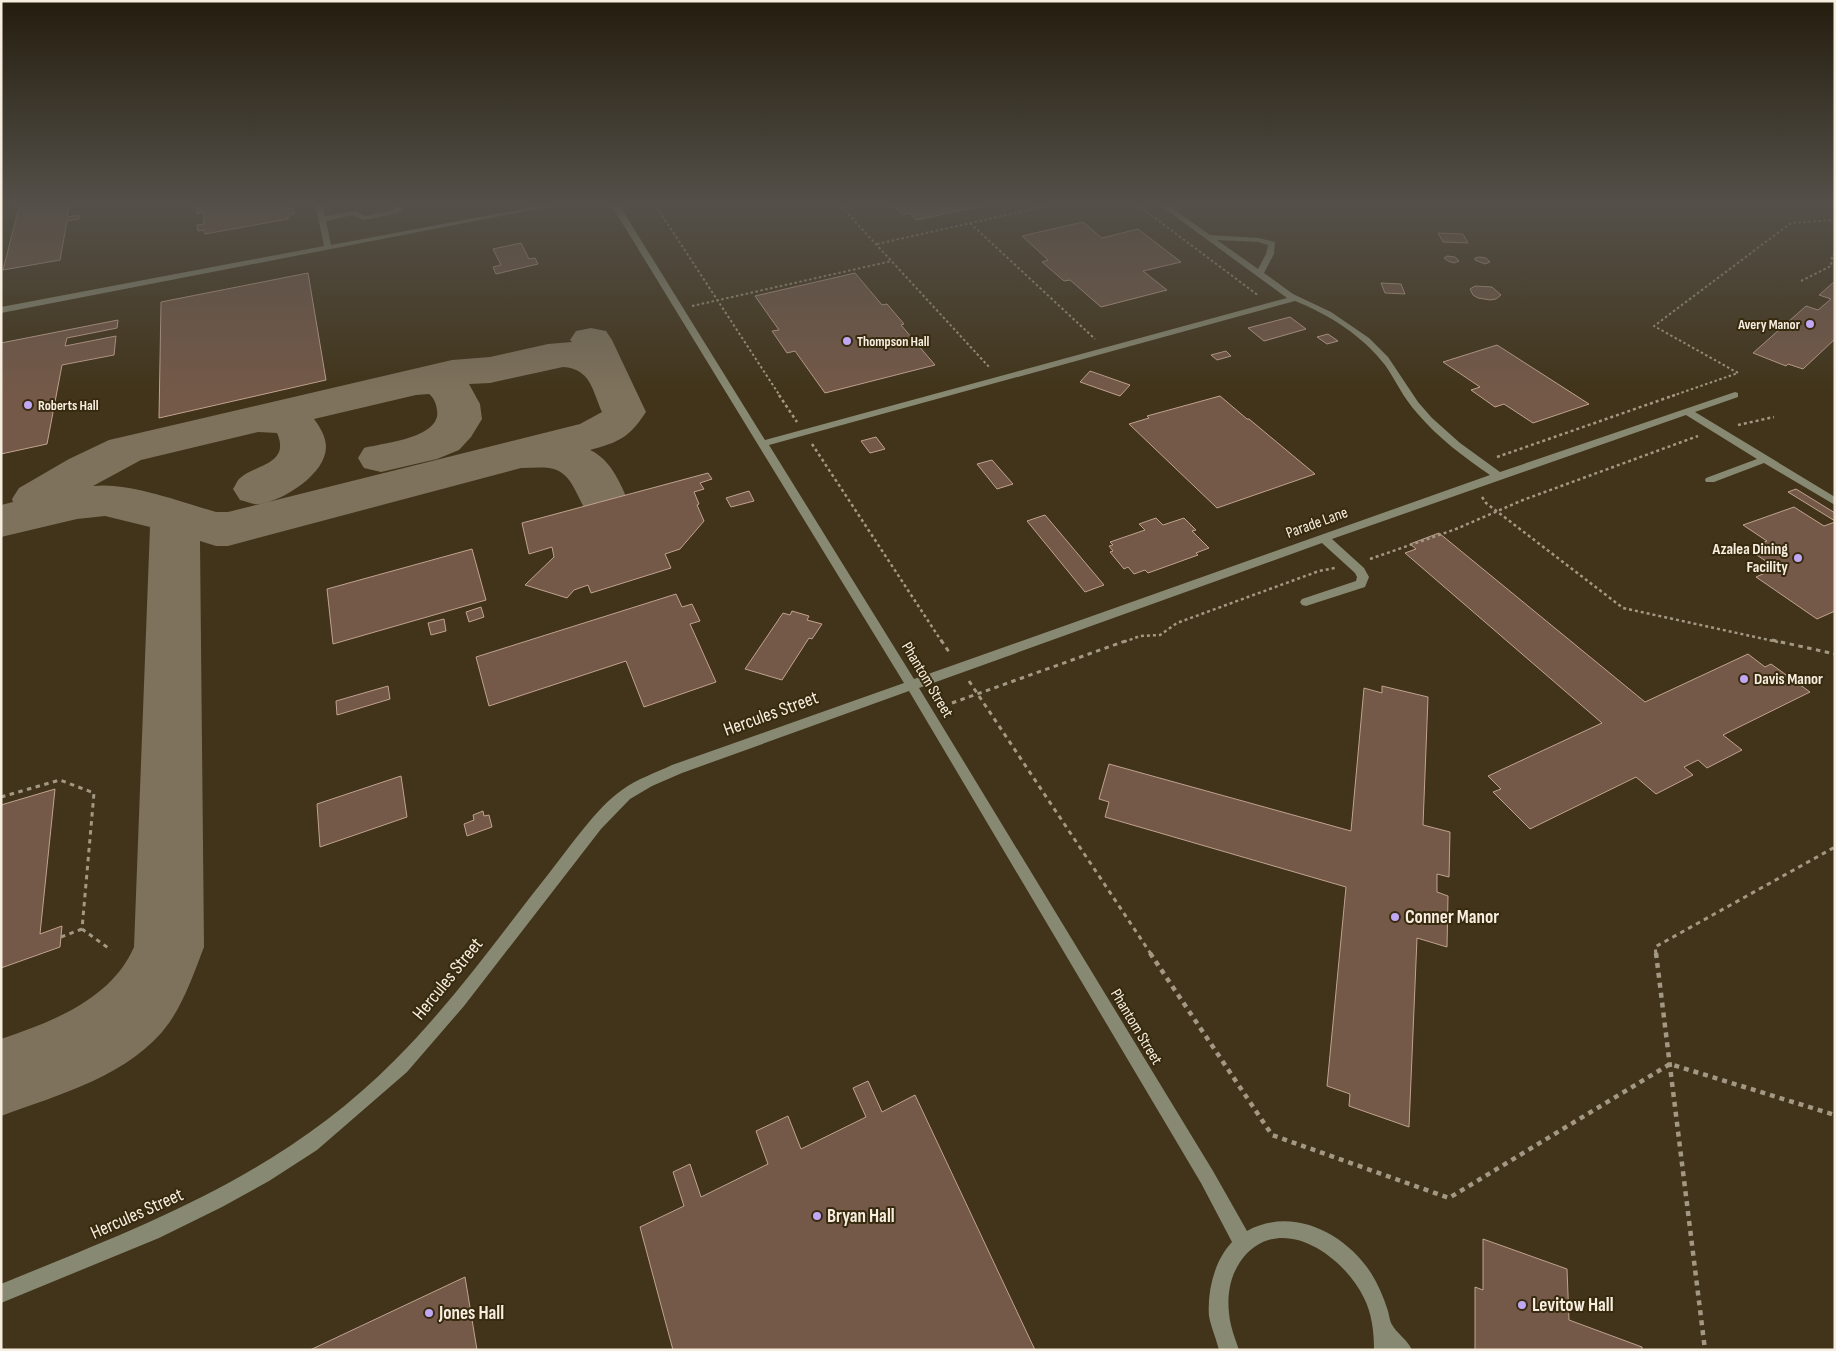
<svg xmlns="http://www.w3.org/2000/svg" width="1836" height="1351" viewBox="0 0 1836 1351" font-family="'Sofia Sans Condensed',sans-serif">
<style>
.lines{fill:none;stroke-linecap:round;stroke-linejoin:round}
.taxiway{fill:#7e725c;fill-rule:evenodd}
.building{fill:#745948;stroke:#c1a290}
.path-far3{stroke:#a39884;stroke-width:2;stroke-dasharray:2.5 2.5;stroke-linecap:butt}
.path-far2{stroke:#a39884;stroke-width:2.5;stroke-dasharray:3 3;stroke-linecap:butt}
.path-far1{stroke:#a39884;stroke-width:3;stroke-dasharray:4.5 4.5;stroke-linecap:butt}
.path{stroke:#a39884;stroke-width:4.5;stroke-dasharray:5 5;stroke-linecap:butt}
.minor{fill:#888972;fill-rule:evenodd}
.poi-dot{fill:#c0a8f4;stroke:#372a0f;stroke-width:2}
.labels{text-anchor:middle;dominant-baseline:central;stroke-width:4;stroke-linejoin:round;paint-order:stroke}
.far-poi-label{font-size:14px;font-weight:bold;fill:#f7eedf;stroke:#372a0f;text-anchor:start}
.street-label{font-size:16px;fill:#f7eedf;stroke:#372a0f}
.poi-label{font-size:16px;font-weight:bold;fill:#f7eedf;stroke:#372a0f;text-anchor:end}
.near-street-label{font-size:19px;fill:#f7eedf;stroke:#372a0f}
.near-poi-label{font-size:19px;font-weight:bold;fill:#f7eedf;stroke:#372a0f;text-anchor:start}
</style>
<rect width="100%" height="100%" fill="#41341a"/>
<g class="lines">
<path class="taxiway" d="M591 328 606 331 612 340 646 412C629 438 619 442 590 450 610 459 620 482 628 501L621 512 604 517 587 512C576 496 572 471 549 468 540 467 530 468 521 468L228 546H216L200 541 204 947C194 973 185 1000 169 1023 132 1075 58 1095 1 1116V1039C51 1022 111 1000 134 947L150 527 105 516 77 519 1 537V505L13 502 12 499 19 488 69 459 109 440 452 360 490 357 548 344 572 342 570 340 576 331ZM563 367C591 369 592 390 602 412L580 424 228 512H216C181 502 129 482 93 486L141 460 258 432 277 433C291 465 254 464 239 479 237 481 235 486 233 489L240 500C246 501 253 505 259 504 283 501 326 474 326 447 326 437 320 427 314 419L416 395 429 394C434 398 436 403 437 410 442 438 383 443 364 448L358 458 364 468 381 472 437 459 459 450 471 437 482 419 480 404 469 384 490 383Z"/>
</g>
<path class="building" d="M20 203H70L67 217 79 215V219L67 221 60 260 3 270Z
M203 203H286V209L293 208 294 214 288 215V219L205 234 204 230 198 231 197 225 204 224V212L197 214V208L203 207Z
M891 203H997L916 220 910 213 903 215Z
M1083 222 1102 238 1138 229 1181 262 1143 271 1167 290 1101 307 1070 280 1064 281 1042 262 1048 260 1022 236Z
M1438 233 1463 234 1468 243 1443 242Z
M521 243 529 259 535 258 538 264 496 274 493 267 501 265 493 249Z
M1447 256 1455 257 1459 261 1454 263 1448 261 1444 258Z
M1479 257 1486 258 1490 262 1485 264 1475 260V258Z
M308 273 326 380 159 418 161 302Z
M855 273 882 305 887 304 904 324 901 325 935 365 825 393 795 351 787 353 772 331 779 330 755 296Z
M1835 281V339L1803 369 1788 364 1786 366 1753 353 1806 306 1818 310 1831 299 1819 295Z
M1381 283 1401 284 1405 294 1385 293Z
M1475 286 1492 287 1501 295 1496 299 1490 300 1478 298 1473 295 1470 289Z
M1290 317 1306 329 1264 341 1248 328Z
M118 320 117 328 67 338 65 346 116 336 114 355 62 365 47 444 1 454V343Z
M1328 334 1338 341 1327 344 1317 337Z
M1497 345 1589 404 1533 423 1504 404 1495 407 1471 390 1480 387 1443 362Z
M1226 351 1231 356 1217 360 1211 355Z
M1090 371 1130 385 1120 396 1080 382Z
M1220 396 1247 419H1249L1315 474 1217 508 1129 424 1149 418 1147 416Z
M876 437 885 449 870 453 861 441Z
M992 460 1013 484 997 489 977 464Z
M708 473 712 479 700 483 704 489 694 492 699 504 697 505 704 521 680 549 665 554 671 568 591 593 588 585 574 590 567 598 525 585 554 557 552 547 529 554 522 523Z
M1796 489 1835 513V521L1788 492Z
M749 491 754 501 731 507 726 498Z
M1794 507 1824 526 1835 522V611L1817 619 1756 577 1776 568 1748 549 1767 541 1743 525Z
M1045 515 1104 585 1085 592 1027 521Z
M1156 518 1163 525 1184 518 1196 530 1192 531 1209 548 1196 553 1198 555 1148 573 1145 570 1134 574 1128 567 1124 569 1110 552 1113 551 1109 546 1113 545 1110 542 1145 530 1139 524Z
M1439 533 1645 702 1748 654 1765 667 1771 664 1810 692 1723 735 1742 750 1707 768 1698 760 1684 767 1693 775 1656 794 1636 777 1530 829 1493 792 1501 789 1488 776 1602 723 1405 553 1416 549 1410 544Z
M472 549 486 600 333 644 327 589Z
M676 594 682 607 692 604 700 621 690 624 716 682 644 707 626 661 489 706 476 657Z
M481 607 484 617 469 622 466 612Z
M792 611 809 616 807 620 822 624 812 639 809 638 782 680 745 669 783 613 790 615Z
M444 619 446 631 431 635 428 623Z
M388 686 390 699 337 715 336 701Z
M1382 686 1428 697 1423 825 1450 832 1449 877 1437 874V892L1448 896 1447 947 1417 938 1409 1127 1349 1106 1350 1094 1327 1086 1346 887 1105 817 1109 802 1099 799 1109 764 1351 831 1364 688 1382 693Z
M401 776 407 817 320 847 317 804Z
M55 789 40 934 62 926 60 947 1 968V805Z
M483 811 484 816 489 815 492 827 467 836 464 824 474 820 473 815Z
M868 1081 882 1112 915 1095 1035 1350H673L640 1227 684 1206 673 1172 690 1164 701 1197 768 1164 756 1131 788 1116 801 1149 866 1117 853 1088Z
M1483 1239 1567 1269 1569 1320 1642 1347V1350H1475V1287L1483 1290Z
M465 1277 477 1350H310Z"/>
<g class="lines">
<path class="path-far3" d="M654 203 780 396
M838 203 990 368
M1135 203 1259 296
M970 223 1095 339
M877 244 1060 203
M1801 281 1831 266 1832 257 1835 253
M692 306 892 261
M1672 396 1738 373 1654 326 1791 223 1835 220"/>
<path class="path-far2" d="M779 395 797 422
M1738 425 1774 417
M812 444 942 642
M1497 457 1675 395
M1482 497 1486 503 1623 608 1778 642
M1370 559 1456 529 1523 500 1698 436
M1124 642 1140 636 1160 635 1177 623 1319 571 1335 568"/>
<path class="path-far1" d="M941 640 951 655
M1772 640 1835 654
M969 681 1151 954
M952 703 1128 640
M1 797 60 780 94 793 82 929 111 950
M61 937 82 929
M1656 954 1655 947 1835 847"/>
<path class="path" d="M1150 953 1272 1135 1449 1198 1670 1064 1835 1115
M1656 953 1705 1350"/>
<path class="minor" d="M315 203H323L325 216 354 211 365 216 394 210 392 203H400L402 211 398 213 364 220 353 215 326 221 331 245 554 203H568L1 313V307L324 246Z
M610 203H618L765 440 1287 298 1157 203H1165L1210 235 1259 238 1275 242 1274 254 1264 273 1293 294 1331 312 1369 338 1388 357 1418 402 1432 418 1460 443 1500 472 1735 392 1738 393V397L1695 412 1835 497V505L1764 463 1714 482H1706L1705 480 1706 478 1757 459 1686 415 1332 539 1364 568 1369 577 1365 587 1306 606 1302 605 1300 602 1302 599 1356 581 1357 577 1355 573 1322 543 919 688 1213 1171 1247 1231C1292 1206 1345 1233 1371 1273 1378 1284 1383 1296 1387 1308 1389 1313 1389 1318 1391 1323 1396 1333 1407 1339 1412 1350H1374C1374 1332 1372 1314 1364 1298 1343 1254 1277 1209 1240 1262 1230 1277 1227 1295 1229 1313 1230 1326 1235 1338 1239 1350H1219C1216 1338 1211 1327 1209 1316 1207 1290 1215 1260 1232 1242L1201 1183 909 691 682 773 652 786 630 799 601 829 464 1006 407 1072 317 1150 269 1181 222 1207 159 1238 1 1303V1284C147 1224 281 1175 395 1060 452 1003 500 935 550 872 569 848 597 807 622 790 637 779 655 773 672 765L904 683ZM1217 240 1258 242 1268 245 1266 254 1258 269ZM1295 301C1328 314 1363 336 1385 365 1396 381 1404 399 1417 413 1438 438 1464 457 1490 475L914 679 769 445Z"/>
</g>
<linearGradient id="sky" x2="0" y2="1"><stop stop-color="#241d0e"/><stop offset="0.52" stop-color="#545049"/><stop offset="1" stop-color="#545049" stop-opacity="0"/></linearGradient>
<rect width="1836" height="392" fill="url(#sky)"/>
<g class="poi-dot">
<circle cx="1810" cy="324" r="5"/>
<circle cx="847" cy="341" r="5"/>
<circle cx="28" cy="405" r="5"/>
<circle cx="1798" cy="558" r="5"/>
<circle cx="1744" cy="679" r="5"/>
<circle cx="1395" cy="917" r="5"/>
<circle cx="817" cy="1216" r="5"/>
<circle cx="1522" cy="1305" r="5"/>
<circle cx="429" cy="1313" r="5"/>
</g>
<g class="labels">
<g class="far-poi-label">
<text x="1800" y="324" text-anchor="end">Avery Manor</text>
<text x="857" y="341">Thompson Hall</text>
<text x="38" y="405">Roberts Hall</text>
</g>
<g class="street-label">
<text transform="translate(1317 523) rotate(-20)">Parade Lane</text>
<text transform="translate(927 680) rotate(59)">Phantom Street</text>
<text transform="translate(1136 1027) rotate(59)">Phantom Street</text>
</g>
<g class="poi-label">
<text x="1788" y="549">Azalea Dining<tspan x="1788" dy="18">Facility</tspan></text>
<text x="1754" y="679" text-anchor="start">Davis Manor</text>
</g>
<g class="near-street-label">
<text transform="translate(771 714) rotate(-20)">Hercules Street</text>
<text transform="translate(448 979) rotate(-51)">Hercules Street</text>
<text transform="translate(137 1214) rotate(-24)">Hercules Street</text>
</g>
<g class="near-poi-label">
<text x="1405" y="917">Conner Manor</text>
<text x="827" y="1216">Bryan Hall</text>
<text x="1532" y="1305">Levitow Hall</text>
<text x="439" y="1313">Jones Hall</text>
</g>
</g>
<rect width="1836" height="1351" fill="none" stroke="#f7eedf" stroke-width="5"/>
</svg>
